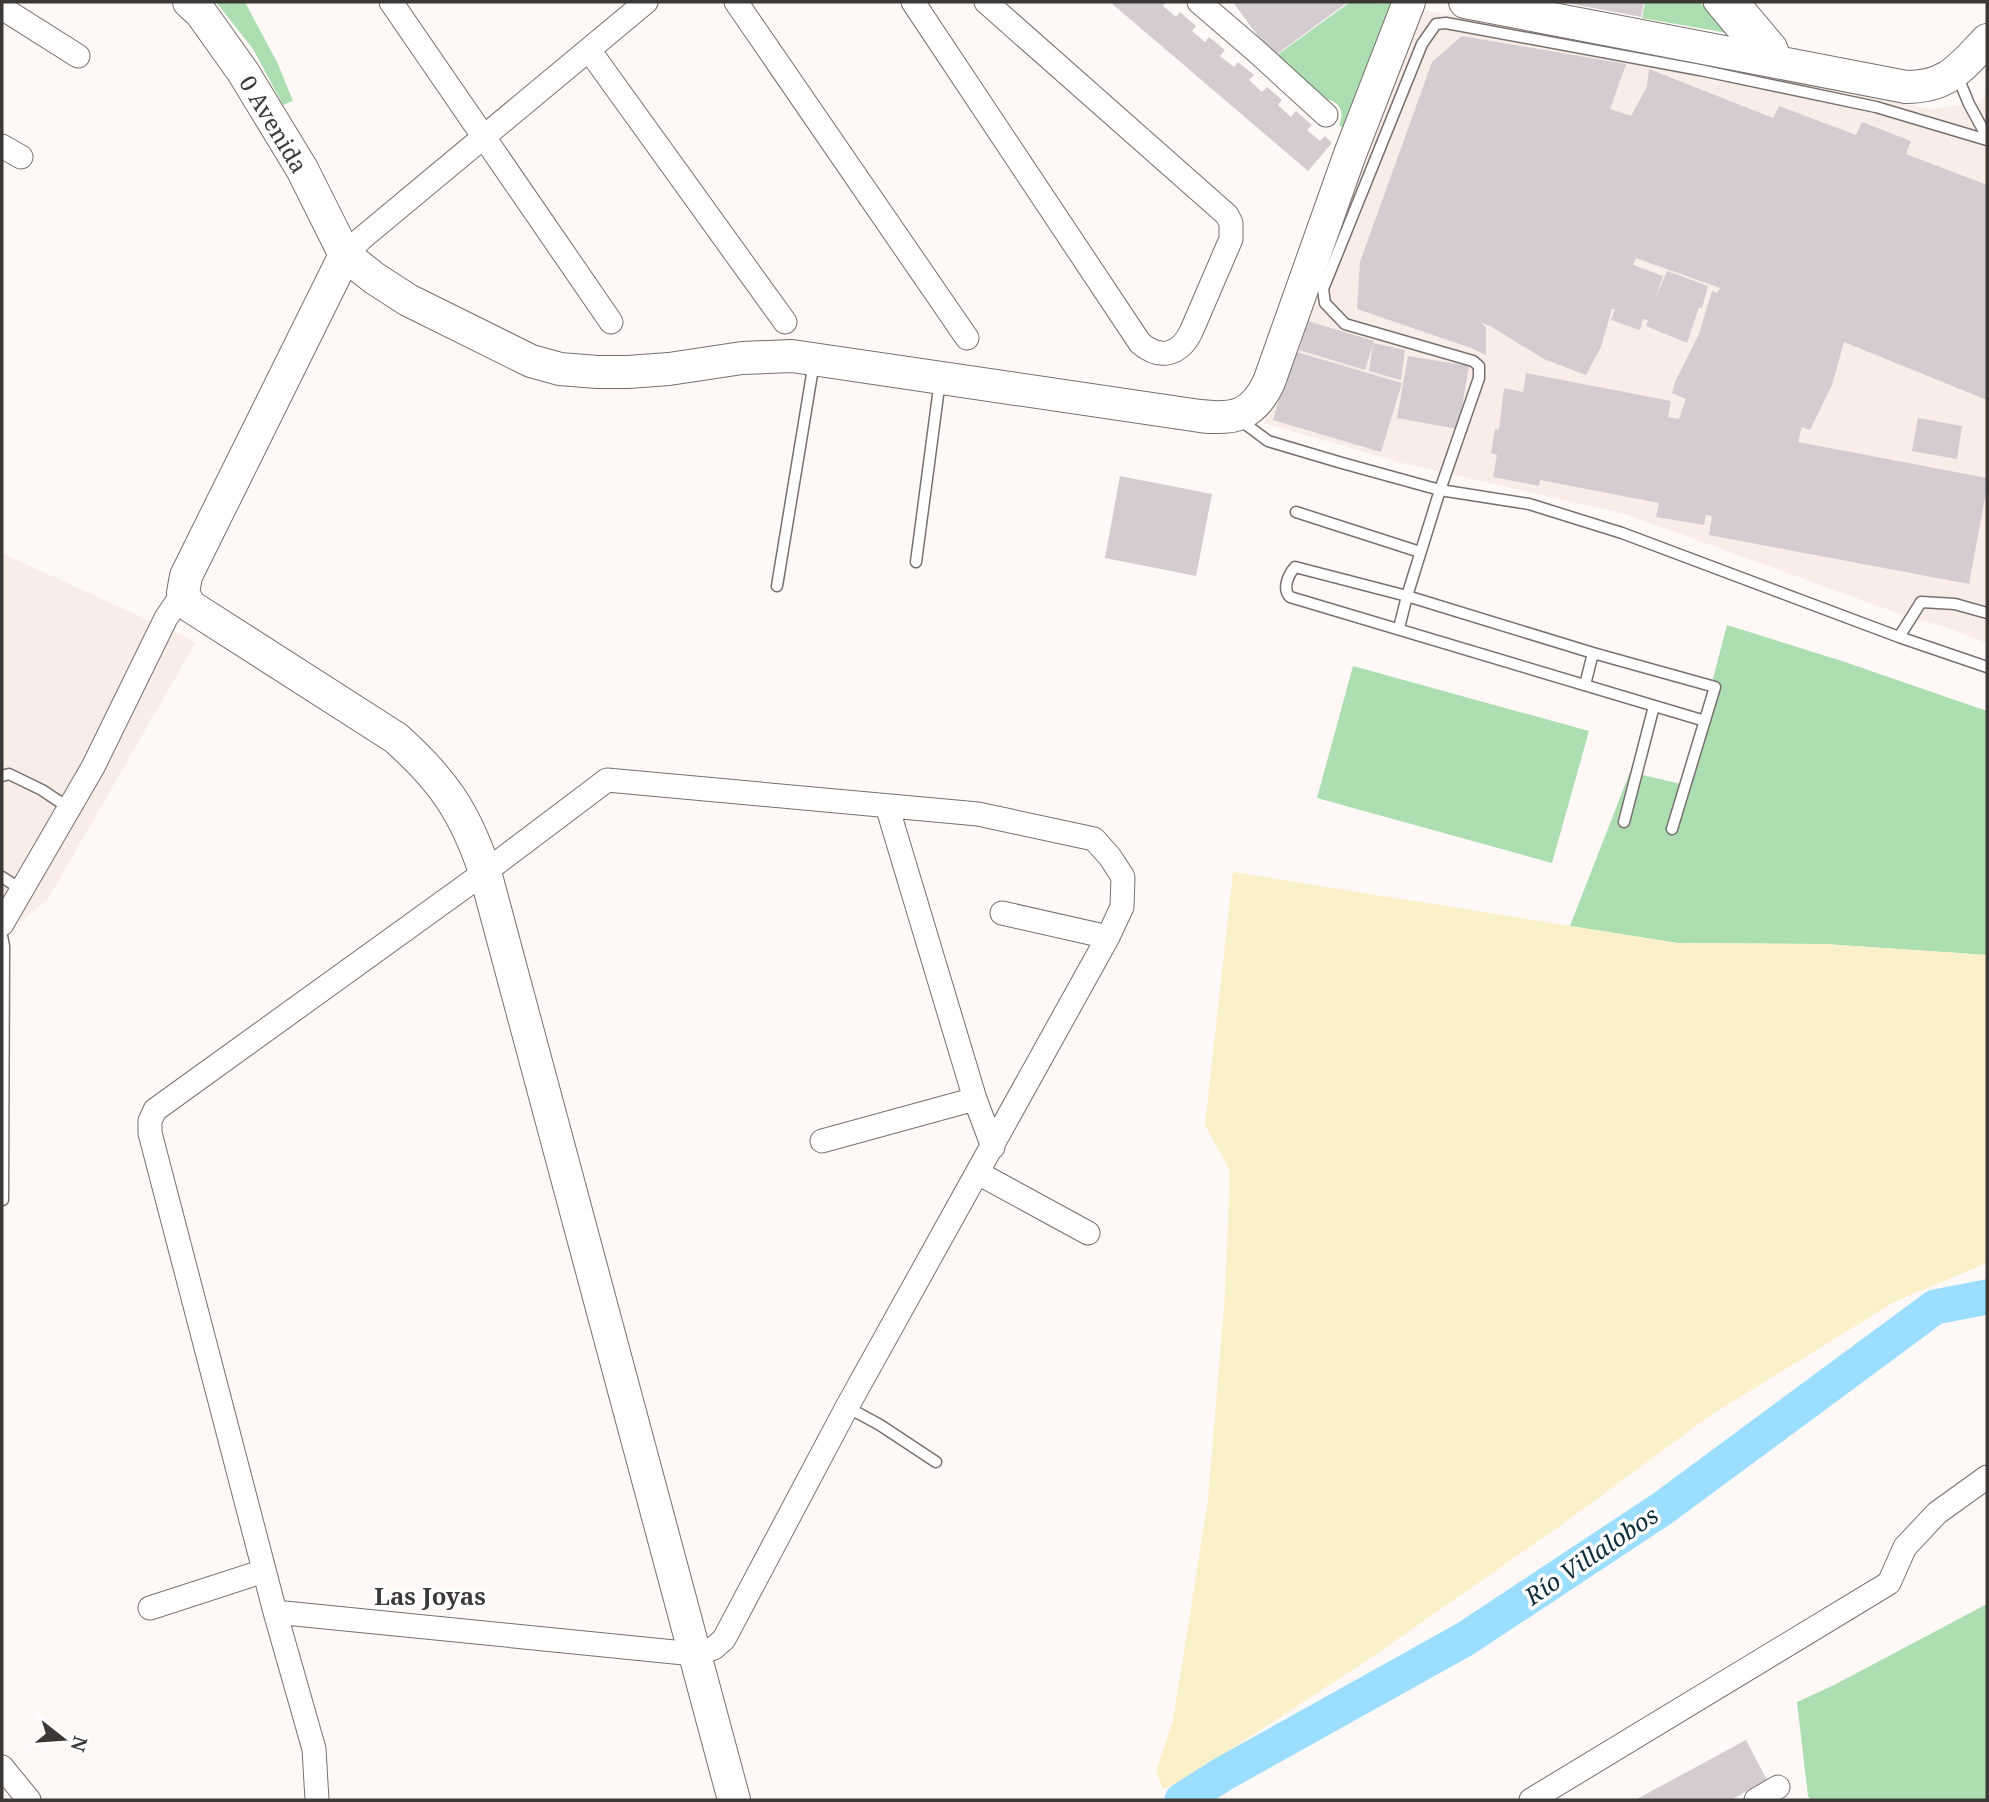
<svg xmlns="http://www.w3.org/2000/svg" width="1989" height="1802" viewBox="0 0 1989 1802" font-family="'Noto Serif',serif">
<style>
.built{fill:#faece6}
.green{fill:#addeb2}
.sand{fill:#faf1cb}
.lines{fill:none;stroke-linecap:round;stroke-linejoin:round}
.river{stroke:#9bdeff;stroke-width:35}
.building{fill:#d4ccd1}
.service-casing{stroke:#78706d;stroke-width:13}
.minor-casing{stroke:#78706d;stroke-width:25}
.secondary-casing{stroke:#78706d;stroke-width:34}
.service{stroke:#fff;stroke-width:10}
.minor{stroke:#fff;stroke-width:23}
.secondary{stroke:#fff;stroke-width:32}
.labels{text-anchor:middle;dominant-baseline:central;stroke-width:7;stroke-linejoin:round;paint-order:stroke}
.street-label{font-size:23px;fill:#3b3836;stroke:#fff}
.water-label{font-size:24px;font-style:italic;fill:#0e2e3b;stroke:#fff}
.neighbourhood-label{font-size:24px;font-weight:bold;fill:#3b3836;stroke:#fff}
</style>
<rect width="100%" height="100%" fill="#fef9f7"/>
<path class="built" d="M1422 10 1624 47 1931 109 1980 103 1987 92V643L1942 626 1911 618 1625 514 1402 463 1264 423Z
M2 553 196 642 48 899 2 938Z"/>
<path class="green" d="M216 2H245L278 64 293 101 283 105 253 49Z
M1350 2H1371L1379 4 1395 2 1345 129 1339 125C1346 111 1338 99 1323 99L1273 58Z
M1645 2H1700L1727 33 1642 18Z
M1727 625 1842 661 1987 711V955L1824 944 1677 943 1570 926 1630 772 1685 785Z
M1353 666 1589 731 1552 863 1317 798Z
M1987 1604V1800H1811L1808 1796 1797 1702 1834 1685Z"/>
<path class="sand" d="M1233 872 1677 943 1824 944 1987 955V1263L1896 1301 1711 1415 1560 1526 1372 1657 1184 1780 1163 1789 1156 1771 1173 1720 1208 1500 1225 1293 1230 1171 1205 1125Z"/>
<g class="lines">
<path class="river" d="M1182 1800 1223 1774 1465 1639 1663 1508 1935 1307 1987 1297"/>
</g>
<path class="building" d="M1110 2H1166L1163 6 1176 17 1180 12 1196 26 1192 31 1205 42 1209 37 1225 50 1220 56 1234 67 1238 62 1254 75 1249 80 1262 92 1267 87 1282 100 1278 105 1291 117 1296 111 1312 125 1307 130 1320 141 1325 136 1332 143 1308 171Z
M1233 2H1348L1273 57Z
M1567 2H1644L1641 17 1567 3Z
M1462 36 1626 64 1610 109 1631 116 1647 87 1649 69 1773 118 1779 106 1856 135 1862 122 1911 141 1906 154 1987 185V400L1844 342 1832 385 1810 430 1802 427 1798 442 1987 478V487L1969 584 1709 535 1712 516 1706 515 1704 525 1656 517 1659 503 1540 480 1539 486 1493 477 1497 455 1491 453 1495 429 1499 430 1504 388 1523 392 1526 373 1671 401 1668 417 1679 419 1686 399 1672 393 1676 380 1699 334 1712 291 1717 293 1720 288 1636 258 1633 265 1663 276 1654 302 1667 271 1708 286 1702 308 1699 307 1687 343 1646 326 1648 320 1643 319 1640 330 1611 320 1615 309H1612L1601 347 1586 375 1544 359 1492 327 1480 322 1486 327V355L1471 348 1357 309 1360 262 1432 62Z
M1308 321 1374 341 1365 370 1299 350Z
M1373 343 1405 350 1401 380 1369 371Z
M1293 351 1402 383 1381 452 1273 420Z
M1408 356 1469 366 1458 429 1397 418Z
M1918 418 1962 426 1957 459 1912 451Z
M1120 476 1212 494 1196 576 1105 558Z
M1746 1740 1767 1780 1740 1795 1730 1800H1635Z"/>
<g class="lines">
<g class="service-casing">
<path id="service" d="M1957 75 1969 104 1987 137
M1240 420 1268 441 1342 463 1440 490 1529 504 1622 533 1899 637 1921 602 1955 604 1987 613
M1296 512 1420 552
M916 562 940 380
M777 586 814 362
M1399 628 1407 596 1593 653 1715 687 1672 829
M1899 637 1987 667
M1585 685 1593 653
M1705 721 1290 597C1282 589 1288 575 1295 567L1407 596 1440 490 1479 378V366L1473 361 1345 324 1325 303 1323 289 1422 44 1436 24 1446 23 1700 70 1876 107 1987 140
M2 776 9 774 42 790 69 808
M1624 822 1654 706
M2 877 22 890
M2 936 4 946 3 1200
M847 1407 880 1425 936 1462"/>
</g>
<g class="minor-casing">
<path id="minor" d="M391 2 611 322
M736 2 967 338
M913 2 1140 343C1161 361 1180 354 1191 332L1231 239V223L1227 215 986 2
M1199 2 1256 51 1326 115
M1715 2 1750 44 1753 57
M1738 2 1775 46 1778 54V62
M2 8 78 56
M589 50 785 322
M2 146 21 157
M345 255 361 239 646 2
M887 806 975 1099 993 1147
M1002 913 1108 937
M2 924 93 767 166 618 183 593
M822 1141 975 1099
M978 1173 1088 1233
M150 1608 264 1571
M275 1612 694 1654 714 1648 724 1639 847 1407 1108 937 1122 907 1123 877 1110 857 1094 839 978 814 607 780 485 872 155 1110 150 1121V1133L275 1612 314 1749 317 1800
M2 1767 29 1800
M1531 1800 1889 1583 1905 1547 1937 1513 1987 1477
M1756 1800 1778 1787"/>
</g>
<g class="secondary-casing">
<path id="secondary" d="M189 2 201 13 243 72 302 169 345 255 374 278 408 300 531 361 560 369 597 372H628L669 369 742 358 792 356 1200 416C1234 420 1253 416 1269 382L1350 154 1409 2
M1465 2 1906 87C1948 87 1960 68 1987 40
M345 255 186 576 183 593 190 606 396 738C443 780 465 812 485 872L734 1800"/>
</g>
<use href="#service" class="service"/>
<use href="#minor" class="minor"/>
<use href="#secondary" class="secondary"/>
</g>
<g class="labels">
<g class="street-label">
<text transform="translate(274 124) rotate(59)">0 Avenida</text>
</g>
<g class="water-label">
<text transform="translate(1591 1555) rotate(-34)">Río Villalobos</text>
</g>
<g class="neighbourhood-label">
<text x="430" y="1595">Las Joyas</text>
</g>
</g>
<rect width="1989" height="1802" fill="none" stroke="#3b3836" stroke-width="7"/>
<g transform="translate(63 1739) rotate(107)" stroke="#ffffff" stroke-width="5" paint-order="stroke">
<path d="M0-5L12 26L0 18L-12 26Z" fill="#3b3836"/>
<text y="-10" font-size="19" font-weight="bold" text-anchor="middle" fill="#3b3836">N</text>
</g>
</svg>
